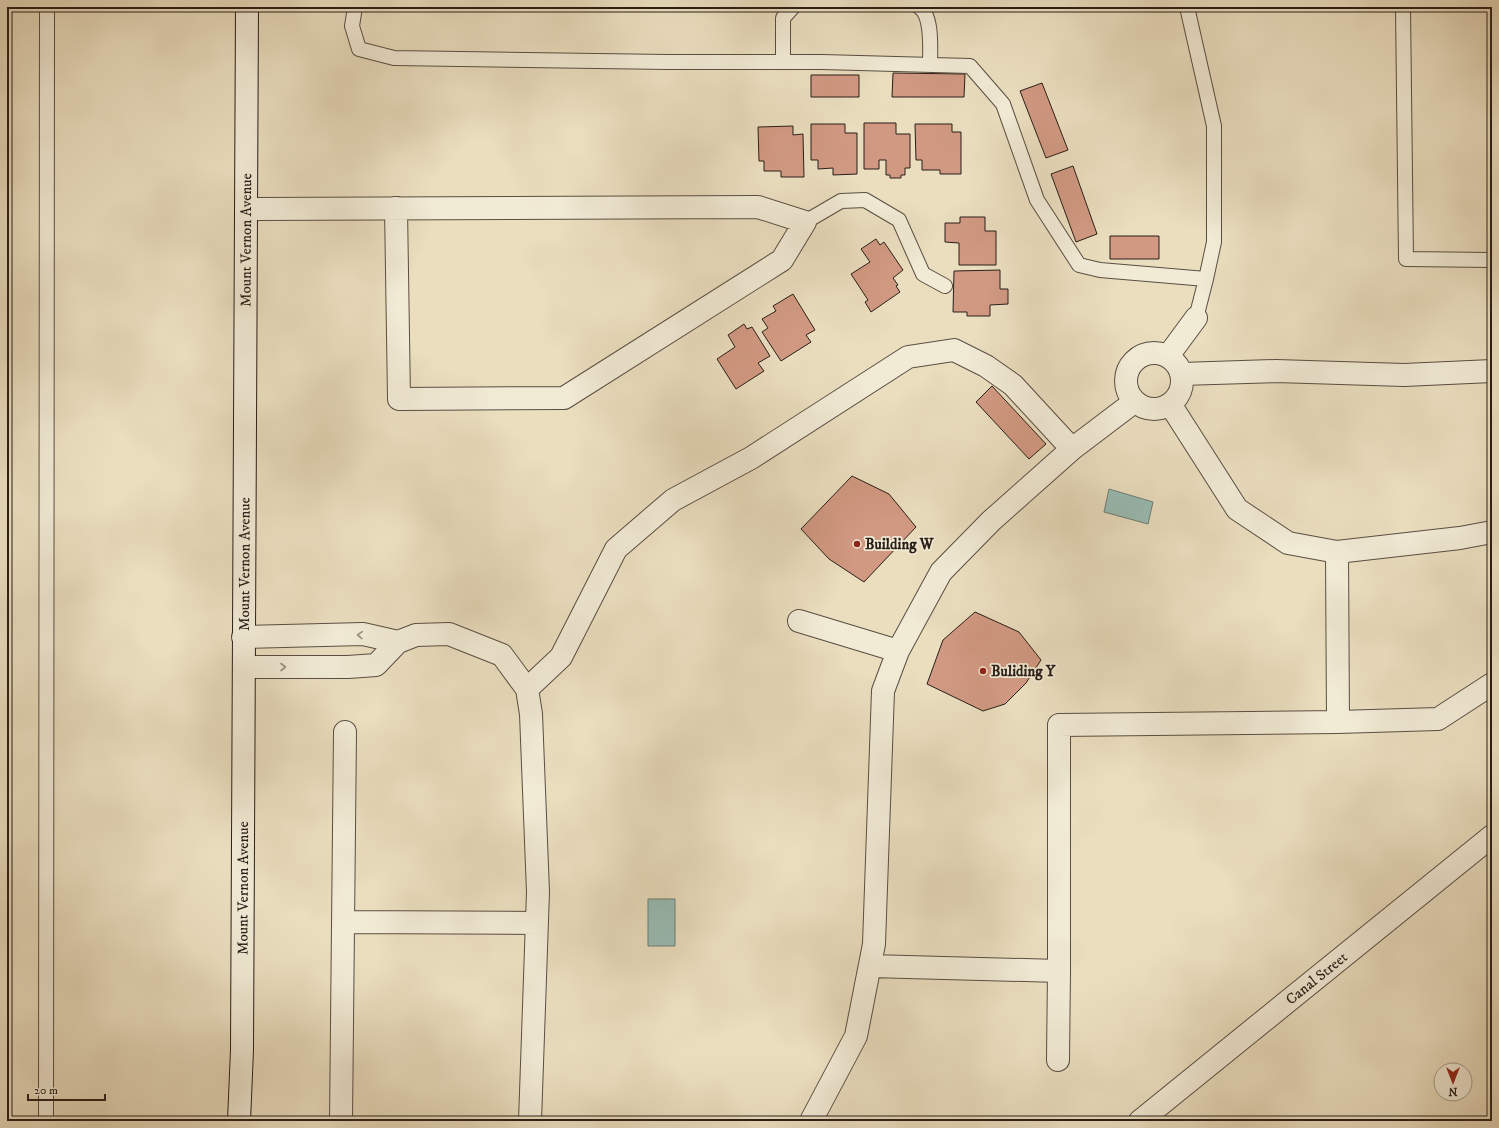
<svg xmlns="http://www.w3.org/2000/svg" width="1499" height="1128" viewBox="0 0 1499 1128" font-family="'IM FELL DW Pica',serif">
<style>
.water{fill:#98bcb4;stroke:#6c7d76}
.building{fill:#d19982;stroke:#291e18}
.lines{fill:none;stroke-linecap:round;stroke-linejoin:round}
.service-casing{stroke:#594e42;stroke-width:16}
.minor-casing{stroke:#594e42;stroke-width:24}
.tertiary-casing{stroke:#594e42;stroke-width:24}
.secondary-casing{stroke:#291e18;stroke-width:24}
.service{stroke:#f1ead5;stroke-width:14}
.minor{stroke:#f1ead5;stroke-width:22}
.tertiary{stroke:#f1ead5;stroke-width:22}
.secondary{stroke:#f1ead5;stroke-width:22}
.oneway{stroke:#978e80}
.poi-dot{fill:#8f2418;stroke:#f1ead5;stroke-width:1.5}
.labels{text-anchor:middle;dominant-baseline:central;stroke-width:3.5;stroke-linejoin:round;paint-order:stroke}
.street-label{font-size:15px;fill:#291e18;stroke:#f1ead5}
.poi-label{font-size:15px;font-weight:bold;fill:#291e18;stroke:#f1ead5;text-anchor:start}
</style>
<rect width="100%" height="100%" fill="#eadebf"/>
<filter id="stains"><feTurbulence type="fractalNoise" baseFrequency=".005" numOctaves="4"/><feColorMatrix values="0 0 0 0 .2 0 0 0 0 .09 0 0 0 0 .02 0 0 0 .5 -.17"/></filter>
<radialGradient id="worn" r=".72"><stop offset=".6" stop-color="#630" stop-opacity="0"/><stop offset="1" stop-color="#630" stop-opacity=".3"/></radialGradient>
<path class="water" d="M1109 489 1153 502 1148 524 1104 512Z
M648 899H675V946H648Z"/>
<path class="building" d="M893 73 965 74 964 97H892Z
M811 75H859V97H811Z
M1042 83 1068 150 1046 158 1020 91Z
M864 123H896V134H910V168H905V175H901V178H890V175H886V160H879V169H864Z
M811 124H845V133H857V174L833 175V168L818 169V160H811Z
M915 124H952V132H961V174H940V170H922V160H916Z
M793 126V135L803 134 804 177H781V171H764V161H759L758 127Z
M1073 166 1097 234 1076 242 1051 174Z
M960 217H985V231H996V265H959V243L945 242V223H960Z
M1110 236H1159V259H1110Z
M876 239 880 245 884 242 903 270 893 278 898 285 896 286 900 292 871 312 865 302 868 300 851 274 870 262 861 249Z
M1000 270V289H1008V304L990 305V316H967V312H953L954 271Z
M793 294 815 330 806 335 811 342 781 361 762 332 768 328 762 319 776 311 773 306Z
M744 324 747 329 752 327 770 356 758 363 764 371 736 389 717 359 735 347 728 335Z
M992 386 1046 444 1029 459 976 402Z
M852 476 889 494 916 527 864 582 829 559 801 529Z
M975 612 1019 632 1041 660 1026 683 1005 704 983 711 927 684 943 640Z"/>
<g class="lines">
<g class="service-casing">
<path id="service" d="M355 7 352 26 359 49 394 58 668 62H822L970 66 1003 104 1037 200 1079 265 1100 270 1206 279 1196 318
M919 7C933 15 930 50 930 65
M1187 7 1214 126V242L1206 279
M1403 7 1406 259 1492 260
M783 62V18L793 7
M805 222 841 201 865 200 899 220 923 274 945 286
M46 1121 47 7"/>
</g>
<g class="minor-casing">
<path id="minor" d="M246 209 758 207 805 222 782 260 564 398 399 399 396 208
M1126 381a28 28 0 1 1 56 0a28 28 0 1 1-56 0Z
M1168 356 1196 318
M1181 374 1276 371 1404 375 1492 371
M1170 404 1237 509 1288 543 1337 552 1460 538 1492 532
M1072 449 1134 402
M1337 552 1338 722
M799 621 898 651
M243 637 363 634 398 642
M244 667H348L376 665 398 642 416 635 449 634 502 655 527 689 531 714 538 892 530 1121
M527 689 561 657 616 549 673 500 751 458 908 357 954 350 986 366 1013 385 1072 449 991 521 941 572 898 651 883 691 874 944 856 1036 811 1121
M344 922 537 923
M870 966 1059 971 1058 1060
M1059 971V725L1338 722 1438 719 1492 684
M341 1121 345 732"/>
</g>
<g class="tertiary-casing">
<g id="tertiary">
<path id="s1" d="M1140 1121 1492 836"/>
</g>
</g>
<g class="secondary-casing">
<g id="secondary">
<path id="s2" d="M239 1121 242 1050 247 7"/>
</g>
</g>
<use href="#service" class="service"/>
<use href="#minor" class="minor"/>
<use href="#tertiary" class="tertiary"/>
<use href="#secondary" class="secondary"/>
</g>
<defs><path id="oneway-chevron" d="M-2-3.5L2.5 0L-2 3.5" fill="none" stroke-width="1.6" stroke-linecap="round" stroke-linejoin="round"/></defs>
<g class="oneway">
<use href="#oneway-chevron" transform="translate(360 635) rotate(-177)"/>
<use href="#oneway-chevron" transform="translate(283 667)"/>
</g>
<g class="poi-dot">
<circle cx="857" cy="544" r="4"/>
<circle cx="983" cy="671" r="4"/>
</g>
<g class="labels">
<g class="street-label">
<text stroke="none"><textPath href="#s2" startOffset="881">Mount Vernon Avenue</textPath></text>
<text stroke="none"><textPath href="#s2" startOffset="557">Mount Vernon Avenue</textPath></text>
<text stroke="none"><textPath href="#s2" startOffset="233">Mount Vernon Avenue</textPath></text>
<text stroke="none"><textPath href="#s1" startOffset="227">Canal Street</textPath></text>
</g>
<g class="poi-label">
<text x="865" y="544">Building W</text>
<text x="991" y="671">Buliding Y</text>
</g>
</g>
<rect width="1499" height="1128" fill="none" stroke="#eadebf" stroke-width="24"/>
<rect x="8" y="8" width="1483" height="1112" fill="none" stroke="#291e18" stroke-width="2"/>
<rect x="12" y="12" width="1475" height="1104" fill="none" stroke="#291e18"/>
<g transform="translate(1453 1082) rotate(180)"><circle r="19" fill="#f1ead5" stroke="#a19889"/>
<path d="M0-3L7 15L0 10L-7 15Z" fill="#8f2418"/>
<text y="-6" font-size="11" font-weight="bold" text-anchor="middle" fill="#291e18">N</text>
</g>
<path d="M28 1094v6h77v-6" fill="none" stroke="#291e18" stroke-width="2"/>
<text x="34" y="1094" font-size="12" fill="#291e18" stroke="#f1ead5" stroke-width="3" paint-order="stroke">20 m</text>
<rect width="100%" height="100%" filter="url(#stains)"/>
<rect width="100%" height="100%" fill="url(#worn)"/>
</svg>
